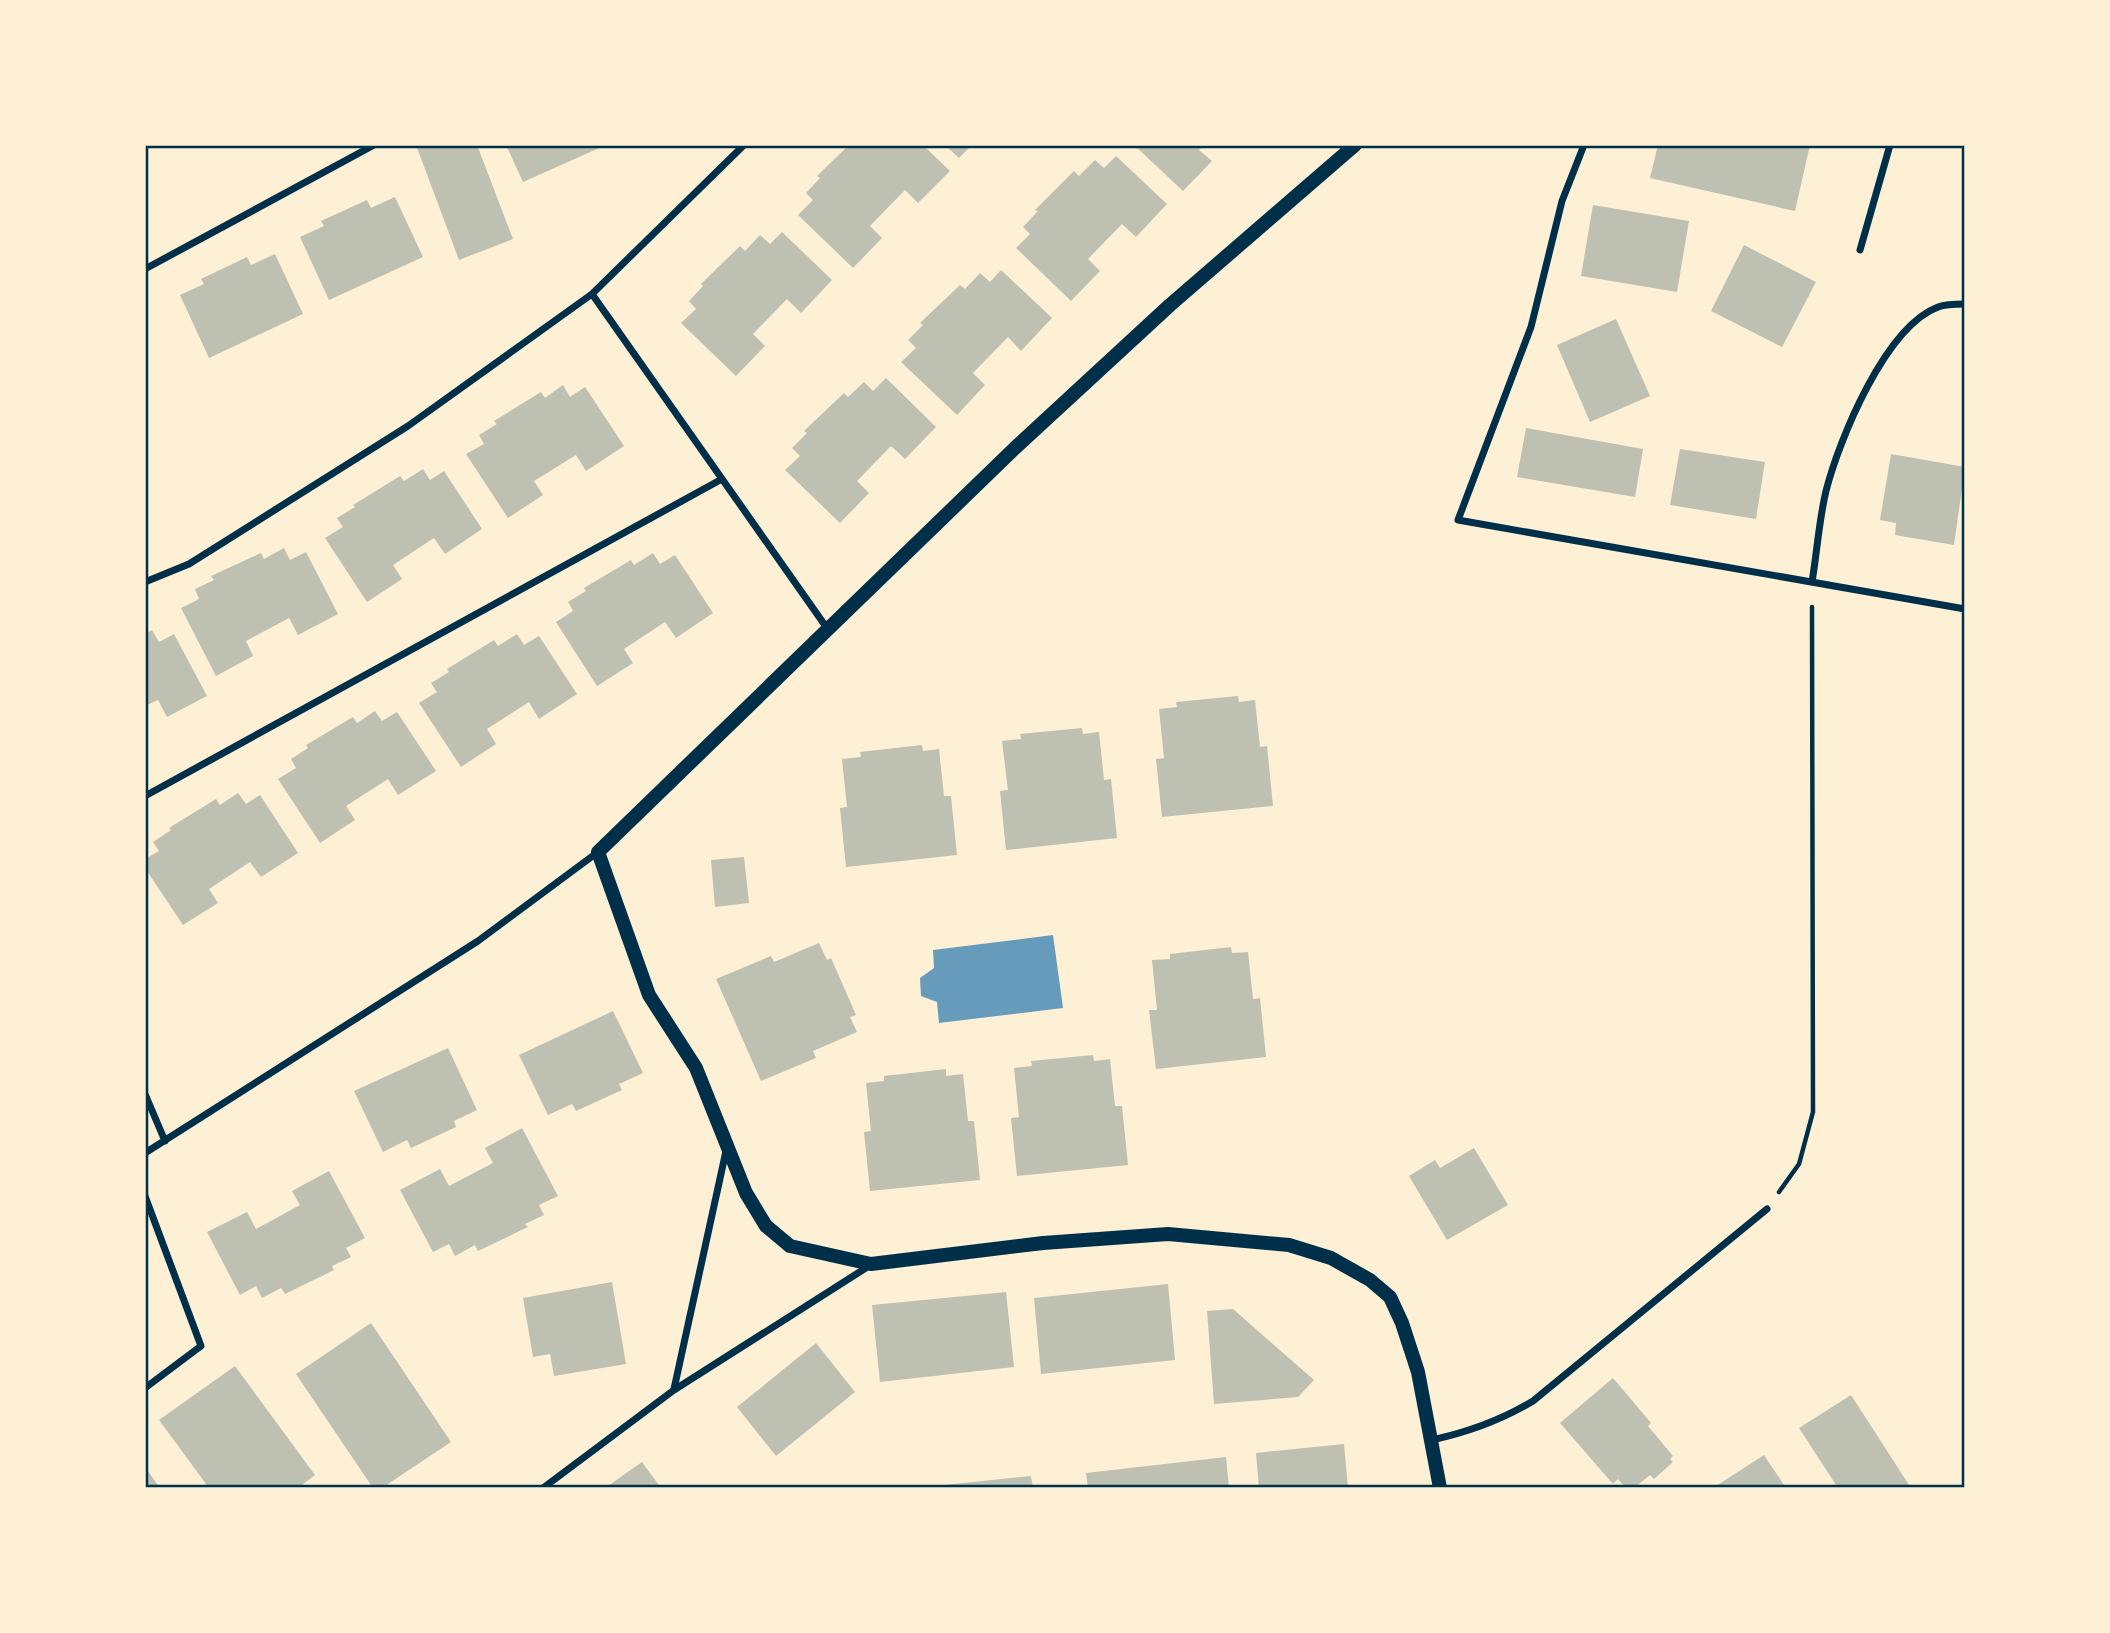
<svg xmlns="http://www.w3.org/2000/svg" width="2110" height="1633" viewBox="0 0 2110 1633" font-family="Overpass,sans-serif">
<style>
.water{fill:#669bbc}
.building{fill:#bec0b2}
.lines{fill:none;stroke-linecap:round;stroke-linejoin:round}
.path{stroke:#003049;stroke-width:4.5}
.minor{stroke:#003049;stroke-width:7}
.secondary{stroke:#003049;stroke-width:14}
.neatline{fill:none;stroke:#003049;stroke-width:2.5}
</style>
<rect width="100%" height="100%" fill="#fdf0d5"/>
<path class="water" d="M1053 935 1063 1008 939 1023 937 1002 921 996 920 978 934 968 933 950Z"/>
<path class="building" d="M416 145H477L513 239 459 260Z
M506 145H606L523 182Z
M849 145H923L950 171 918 203 905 190 870 226 882 238 853 268 798 215 813 200 806 193 820 178 817 176Z
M945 145H972L959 158Z
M1134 145H1204L1199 150 1212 161 1183 191Z
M1658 145H1810L1795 211 1650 178Z
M1116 156 1167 204 1136 237 1122 224 1088 259 1100 271 1071 301 1016 248 1030 234 1023 227 1038 211 1035 210 1074 171 1079 176 1095 160 1104 168Z
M395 197 423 257 329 300 300 237 324 226 321 221 367 200 371 208Z
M1593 205 1689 221 1677 292 1581 276Z
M782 232 832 280 801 313 787 299 753 334 765 346 736 376 681 323 696 309 689 301 703 286 701 284 740 246 745 251 760 235 770 244Z
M1744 245 1816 282 1782 347 1711 311Z
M275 254 303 314 209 358 180 295 204 284 201 279 247 257 251 265Z
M1001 270 1052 318 1021 351 1008 337 973 373 985 385 957 415 901 362 916 348 908 340 923 325 920 323 960 285 965 289 980 273 990 282Z
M1616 319 1650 396 1590 422 1557 345Z
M886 378 936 427 905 459 891 446 857 481 869 493 840 523 785 470 800 456 792 448 807 433 804 431 844 393 848 397 864 382 873 391Z
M563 385 570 397 585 387 624 446 586 471 576 455 534 481 543 495 508 518 466 454 484 444 479 435 497 424 494 421 541 392 545 398Z
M1526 428 1643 449 1635 497 1517 477Z
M1680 449 1765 462 1756 519 1670 505Z
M1891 454 1965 467 1954 545 1895 535 1896 523 1880 520Z
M423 469 430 480 444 471 482 529 445 554 434 538 393 565 402 579 367 602 325 538 343 527 337 518 355 507 353 505 400 476 404 481Z
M284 548 290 560 306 552 338 614 298 635 289 618 246 641 253 656 216 676 181 608 199 599 195 589 214 580 211 576 261 553 264 559Z
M653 553 660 564 675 555 713 613 676 638 665 622 624 649 633 663 597 686 556 622 573 611 568 602 586 591 584 588 631 560 634 565Z
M152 630 159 642 174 634 207 696 167 717 158 700 145 706V634Z
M517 634 524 645 539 636 577 694 539 719 529 702 487 729 496 744 461 767 419 703 437 692 431 683 449 672 447 669 494 640 498 646Z
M1238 696 1239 702 1255 700 1260 747 1267 746 1273 806 1162 817 1156 759 1164 758 1159 709 1177 707 1176 702Z
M375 711 382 721 397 712 436 771 398 795 388 779 346 806 355 820 320 843 278 779 296 768 291 759 308 748 306 745 353 717 357 723Z
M1082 728 1083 734 1099 732 1104 780 1111 779 1117 838 1006 850 1000 791 1008 790 1002 741 1021 739 1020 734Z
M922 745 923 751 939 749 944 796H951L957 855 846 867 840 808 847 807 842 759 861 757 860 752Z
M238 793 246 804 260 795 298 853 261 877 250 862 209 889 218 903 183 925 145 868V859L159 851 153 842 171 830 169 828 216 799 220 805Z
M744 857 749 903 715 907 711 860Z
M819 943 827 960 831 958 856 1015 850 1017 857 1032 813 1051 816 1058 761 1081 716 979 771 956 774 962Z
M1231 947 1232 953 1248 952 1253 999 1260 998 1266 1057 1156 1069 1149 1010H1157L1152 960 1170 959V954Z
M613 1011 643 1073 619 1084 622 1090 576 1111 572 1104 548 1115 519 1055Z
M448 1048 477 1110 454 1121 456 1127 411 1148 407 1140 383 1152 354 1091Z
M1093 1055 1094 1061 1110 1059 1115 1106H1122L1128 1165 1017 1176 1011 1118 1019 1117 1014 1068 1032 1066 1031 1061Z
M946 1069V1076L963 1074 968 1121H974L980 1180 870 1191 864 1132 871 1131 866 1083 884 1081V1076Z
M522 1128 558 1196 539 1205 544 1215 525 1224 528 1227 478 1251 475 1245 455 1256 449 1244 433 1252 400 1190 440 1169 449 1186 493 1163 485 1148Z
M1474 1148 1508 1205 1447 1240 1409 1176 1435 1160 1440 1168Z
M329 1171 365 1238 346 1248 351 1257 332 1266 334 1270 285 1294 281 1288 262 1298 256 1286 240 1295 207 1232 247 1212 256 1229 300 1205 292 1191Z
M612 1282 626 1364 554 1376 550 1354 533 1357 523 1298Z
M1168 1284 1175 1360 1041 1374 1034 1298Z
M1006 1292 1014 1367 880 1382 872 1305Z
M1233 1309 1314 1380 1298 1397 1214 1404 1207 1311Z
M371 1323 451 1442 382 1488H373L296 1374Z
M816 1343 855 1392 776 1456 737 1407Z
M235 1366 315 1475 298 1488H209L159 1420Z
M1613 1378 1651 1423 1648 1426 1673 1456 1670 1459 1673 1462 1654 1479 1650 1475 1634 1488H1626L1618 1479 1613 1484 1560 1423Z
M1851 1395 1911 1488H1838L1799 1428Z
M1344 1444 1348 1488H1259L1256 1453Z
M1764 1455 1786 1488H1713Z
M1226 1457 1229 1488H1088L1086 1473Z
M642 1462 661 1488H605Z
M145 1467 160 1488H145Z
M1031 1476 1033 1488H935V1486Z"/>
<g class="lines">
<path class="path" d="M1779 1192 1799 1164 1813 1112 1812 607"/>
<path class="minor" d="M1584 145 1562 201 1531 327 1458 520 1965 609
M1860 250 1890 145
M145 269 374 145
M592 294 829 631
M145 582 189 564 408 426 592 294 744 145
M1812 582C1817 552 1819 520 1826 491 1839 440 1885 327 1938 307 1946 304 1957 304 1965 304
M145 796 722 479
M145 1094 165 1141
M145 1153 478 941 598 852
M145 1196 201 1346 145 1388
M674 1389 726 1151
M1432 1440C1469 1432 1500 1421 1533 1401L1767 1209
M543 1488 674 1390 869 1266"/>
<path class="secondary" d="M1355 145 1170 305 1016 447 598 852 649 995 696 1068 746 1193 766 1226 790 1246 871 1264 1043 1243 1168 1234 1289 1245 1331 1258 1370 1280 1390 1297 1402 1323 1418 1372 1440 1488"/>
</g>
<rect width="2110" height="1633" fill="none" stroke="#fdf0d5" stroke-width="294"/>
<rect x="147" y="147" width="1816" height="1339" class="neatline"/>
</svg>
